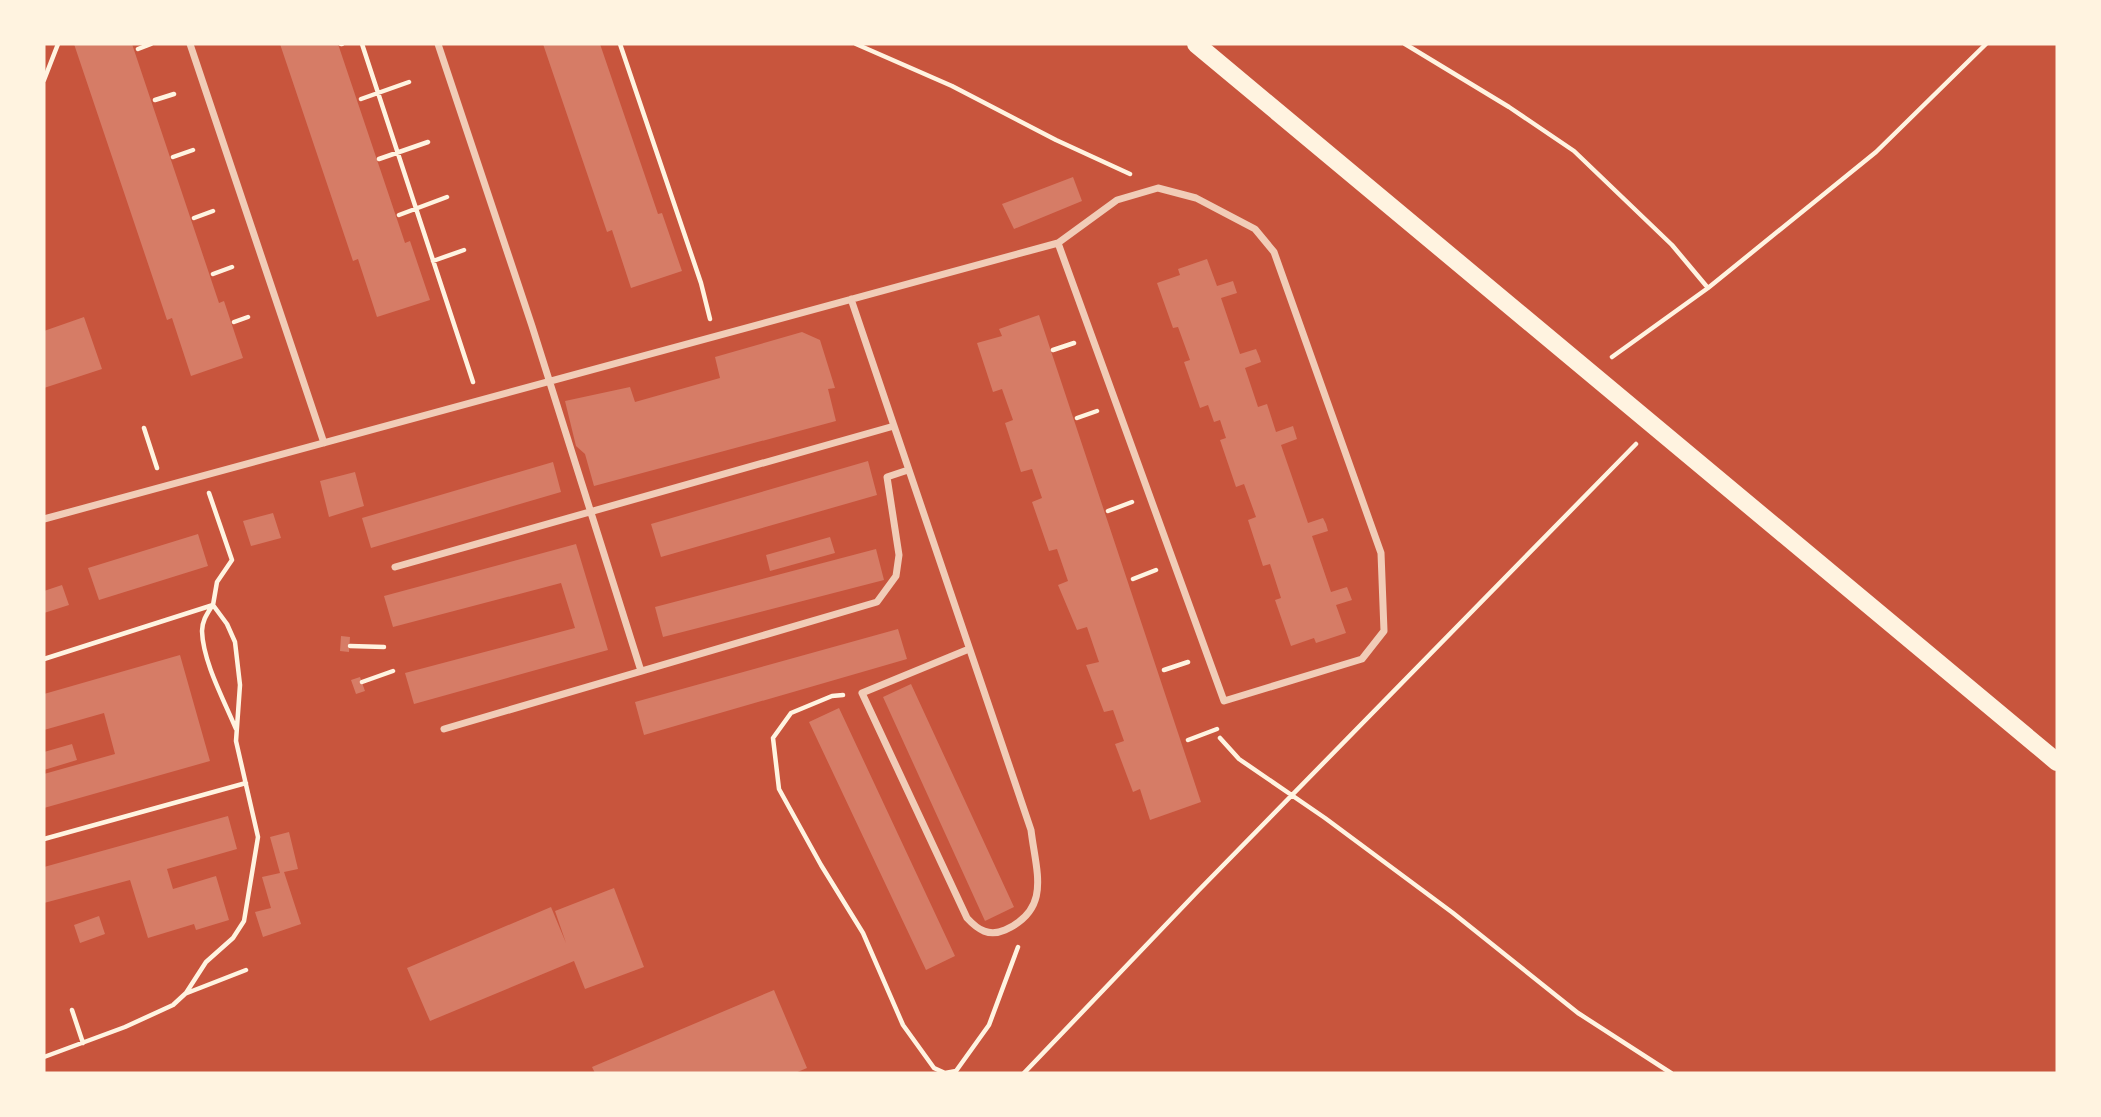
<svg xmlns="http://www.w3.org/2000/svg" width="2101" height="1117" viewBox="0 0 2101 1117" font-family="Ubuntu,sans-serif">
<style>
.building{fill:#d67c66}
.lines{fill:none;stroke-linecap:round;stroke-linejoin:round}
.path{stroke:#fff3e0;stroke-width:4.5}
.minor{stroke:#f1ccb7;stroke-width:7}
.primary{stroke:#fff3e0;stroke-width:18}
</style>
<rect width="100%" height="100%" fill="#c8553d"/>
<path class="building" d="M74 44H132L219 303 224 301 243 358 191 376 172 318 167 320Z
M280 44H338L405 243 410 241 430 300 377 317 358 259 353 261Z
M543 44H600L658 214 662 213 682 271 631 288 612 230 607 232Z
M1073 177 1082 201 1014 229 1002 204Z
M1207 259 1217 286 1233 281 1237 293 1221 298 1240 354 1256 349 1259 356 1261 362 1245 368 1258 407 1267 404 1276 432 1293 426 1297 439 1281 445 1308 523 1323 518 1326 524 1328 531 1312 536 1331 592 1347 587 1352 600 1336 605 1346 633 1316 643 1314 638 1291 646 1275 600 1281 598 1270 564 1263 566 1248 520 1256 517 1244 484 1236 487 1220 440 1226 438 1220 420 1214 422 1208 405 1200 408 1184 362 1190 360 1178 327 1173 328 1157 283 1180 275 1178 269Z
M1039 315 1201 802 1150 820 1140 789 1133 792 1115 744 1124 741 1113 710 1104 712 1086 665 1099 662 1087 627 1077 630 1058 585 1068 581 1057 549 1049 551 1032 502 1042 498 1032 469 1021 472 1005 423 1013 420 1002 389 993 392 977 343 1002 336 999 329Z
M84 317 102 369 44 388V331Z
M802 332 820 340 835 388 828 389 836 421 594 486 585 454 576 446 565 401 630 387 635 402 720 378 715 357Z
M868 461 877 495 661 557 651 524Z
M553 462 561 492 371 548 362 518Z
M355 472 364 506 329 517 320 481Z
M273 513 281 538 251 546 243 521Z
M198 534 208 566 99 600 88 568Z
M830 537 835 553 770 571 766 555Z
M576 544 608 650 414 704 405 673 575 628 561 583 393 627 384 596Z
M876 549 884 580 663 637 655 607Z
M62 585 69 605 44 613V591Z
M898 629 907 659 644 735 635 702Z
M341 636 350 637 349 652 340 651Z
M180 655 210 761 44 808V774L115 754 104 713 44 730V694Z
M360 677 365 691 356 694 351 680Z
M911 684 1014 907 985 921 883 697Z
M839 708 955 956 926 970 809 722Z
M72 744 77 760 44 770V752Z
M228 816 237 849 167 869 173 889 216 876 229 920 196 930 194 924 148 938 130 880 44 903V867Z
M289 832 298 869 284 872 301 924 263 937 255 912 271 908 262 877 280 873 270 837Z
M614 888 644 967 585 989 574 961 430 1021 407 968 551 907 566 943 555 911Z
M99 916 105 934 80 943 74 925Z
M774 990 807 1068 795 1073H595L592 1067Z"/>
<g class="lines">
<path class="path" d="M341 44H342
M362 44 473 382
M620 44 701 283 710 319
M856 44 952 86 1056 140 1130 174
M1405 44 1509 107 1574 151 1672 245 1708 288
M138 49 151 44
M44 80 58 44
M361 99 409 82
M155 100 174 94
M173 157 193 150
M379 159 428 142
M399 215 447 197
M194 218 213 211
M433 261 464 250
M213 274 232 267
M234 322 248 317
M1053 350 1074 343
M1612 357 1708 288 1876 152 1986 44
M1077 418 1097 411
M144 428 157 468
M1108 511 1132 502
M1133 579 1156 570
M212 606C207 614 202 621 202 631 203 662 224 700 236 729
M350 646 384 647
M44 659 213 605
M1164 670 1188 662
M362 682 393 671
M843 695 832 696 791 713 773 738 779 789 821 865 863 933 903 1025 934 1068 945 1073 956 1071 989 1025 1018 947
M1220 738 1239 759 1325 818 1453 913 1578 1013 1671 1073
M1188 740 1217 729
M44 839 246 783
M187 993 246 970
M72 1010 83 1043
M44 1057 125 1027 173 1005 186 993 206 962 233 938 244 921 258 837 236 741 240 685 235 642 227 624 213 605 217 582 232 560 209 493
M1024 1073 1198 891 1636 444"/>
<path class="minor" d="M190 44 324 443
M438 44 532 326 641 671
M851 299 1031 830C1036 872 1052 909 1005 930 989 937 978 930 967 918L862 693 969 649
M44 519 1058 243 1117 200 1158 188 1196 198 1255 229 1274 252 1381 553 1384 631 1362 659 1224 701 1058 243
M395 567 894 426
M444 729 877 602 896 576 899 555 887 477 908 470"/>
<path class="primary" d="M1196 44 2057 762"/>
</g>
<rect width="2101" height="1117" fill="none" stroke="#fff3e0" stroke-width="91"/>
</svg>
